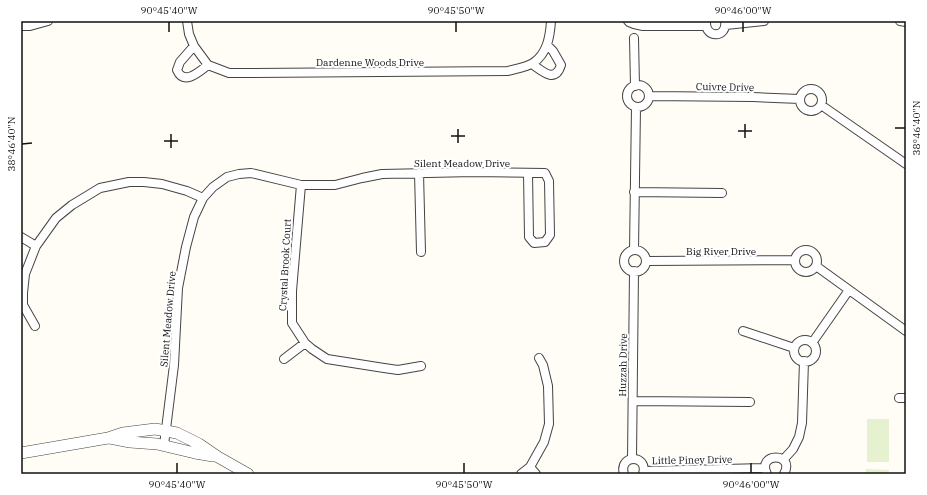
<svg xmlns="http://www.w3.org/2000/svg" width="927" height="495" viewBox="0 0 927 495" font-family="'IBM Plex Serif',serif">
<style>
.pitch{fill:#e6f2cf}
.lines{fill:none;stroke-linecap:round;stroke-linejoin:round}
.minor-casing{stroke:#444;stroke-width:10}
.tertiary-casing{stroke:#444;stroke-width:12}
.minor{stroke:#fff;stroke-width:8}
.tertiary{stroke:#fff;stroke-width:11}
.ticks{fill:none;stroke:#111;stroke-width:1.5}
.labels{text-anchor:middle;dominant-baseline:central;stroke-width:4;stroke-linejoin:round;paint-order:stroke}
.street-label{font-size:10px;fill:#111;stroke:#fff}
.neatline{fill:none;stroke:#111;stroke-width:1.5}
.ticks-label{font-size:10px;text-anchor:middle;fill:#111}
</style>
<rect width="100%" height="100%" fill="#fffdf5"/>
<path class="pitch" d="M867 419H889V462H867Z
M866 469 889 470V474H866Z"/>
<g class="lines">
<g class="minor-casing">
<path id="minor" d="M187 21 189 34 194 46 208 65 229 73H244L508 71C515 69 527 67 533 63 547 54 550 37 551 21
M628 21 629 22 634 24 643 26H706
M900 21 906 22
M706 22C705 39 728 38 725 21
M726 25 764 21
M21 26H30L48 21
M634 38 635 86
M194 46 180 62 177 70C184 86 199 72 208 65
M532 64C542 71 555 84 561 65L553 51 547 45
M627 96a11 11 0 1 1 22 0a11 11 0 1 1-22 0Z
M800 100a11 11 0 1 1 22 0a11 11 0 1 1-22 0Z
M649 96 753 97 800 99
M821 105 906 164
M419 173 421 252
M301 185 292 291V323L305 343 312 349 327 359 384 368 398 370 421 366
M634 192 722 193
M21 237 36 246
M634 250 636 107
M624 261a11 11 0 1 1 22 0a11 11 0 1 1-22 0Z
M795 261a11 11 0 1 1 22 0a11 11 0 1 1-22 0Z
M646 261 795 260
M816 266 906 331
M35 326 23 305V293L25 274 36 246 56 218 72 205 100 188 129 182H144L162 184 187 191 203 198
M743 331 794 348
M794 351a11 11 0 1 1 22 0a11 11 0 1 1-22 0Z
M812 343 849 290
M284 359 305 343
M899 398H906
M633 401 750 402
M164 445 174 365 178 288 186 247 194 217 203 198 213 187 227 177 239 174 251 173 301 185H335L362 178 382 174 474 172 545 173 549 181 550 235 545 242 534 243 529 237 528 173
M632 459 634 271
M783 460 793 449 799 437 802 423 804 361
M530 467 536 474
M644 471 765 468
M521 474 530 467 544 442 549 424 548 386 543 365 539 358
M624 474C618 454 649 454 643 474
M767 474C756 452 796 452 784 474"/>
</g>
<g class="tertiary-casing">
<path id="tertiary" d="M110 438 130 442 157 444 195 453 213 456
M21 453 108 438 123 433 155 429 177 433 199 444 218 457 248 474"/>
</g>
<use href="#minor" class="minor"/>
<use href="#tertiary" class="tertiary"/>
</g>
<path class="ticks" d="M169 22V32M456 22V32M743 22V32M745 124V138M895 128H905M458 129V143M738 131H752M171 134V148M451 136H465M164 141H178M22 144 32 143M177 463V473M464 463V473M751 463V473"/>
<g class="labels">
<g class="street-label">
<text x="370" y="62">Dardenne Woods Drive</text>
<text transform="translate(725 87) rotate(1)">Cuivre Drive</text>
<text x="462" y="163">Silent Meadow Drive</text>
<text x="721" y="251">Big River Drive</text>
<text transform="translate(285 265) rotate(-87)">Crystal Brook Court</text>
<text transform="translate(168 319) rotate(-85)">Silent Meadow Drive</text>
<text transform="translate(623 365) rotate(-89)">Huzzah Drive</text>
<text transform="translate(692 460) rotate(-1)">Little Piney Drive</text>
</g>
</g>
<rect width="927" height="495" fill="none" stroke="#ffffff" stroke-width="44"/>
<rect x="22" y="22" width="883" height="451" class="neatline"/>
<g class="ticks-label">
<text x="169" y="14">90°45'40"W</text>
<text x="456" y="14">90°45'50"W</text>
<text x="743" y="14">90°46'00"W</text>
<text transform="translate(916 128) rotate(-90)" y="4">38°46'40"N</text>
<text transform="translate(11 144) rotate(-90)" y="4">38°46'40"N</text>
<text x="177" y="488">90°45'40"W</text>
<text x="464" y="488">90°45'50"W</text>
<text x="751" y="488">90°46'00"W</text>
</g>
</svg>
